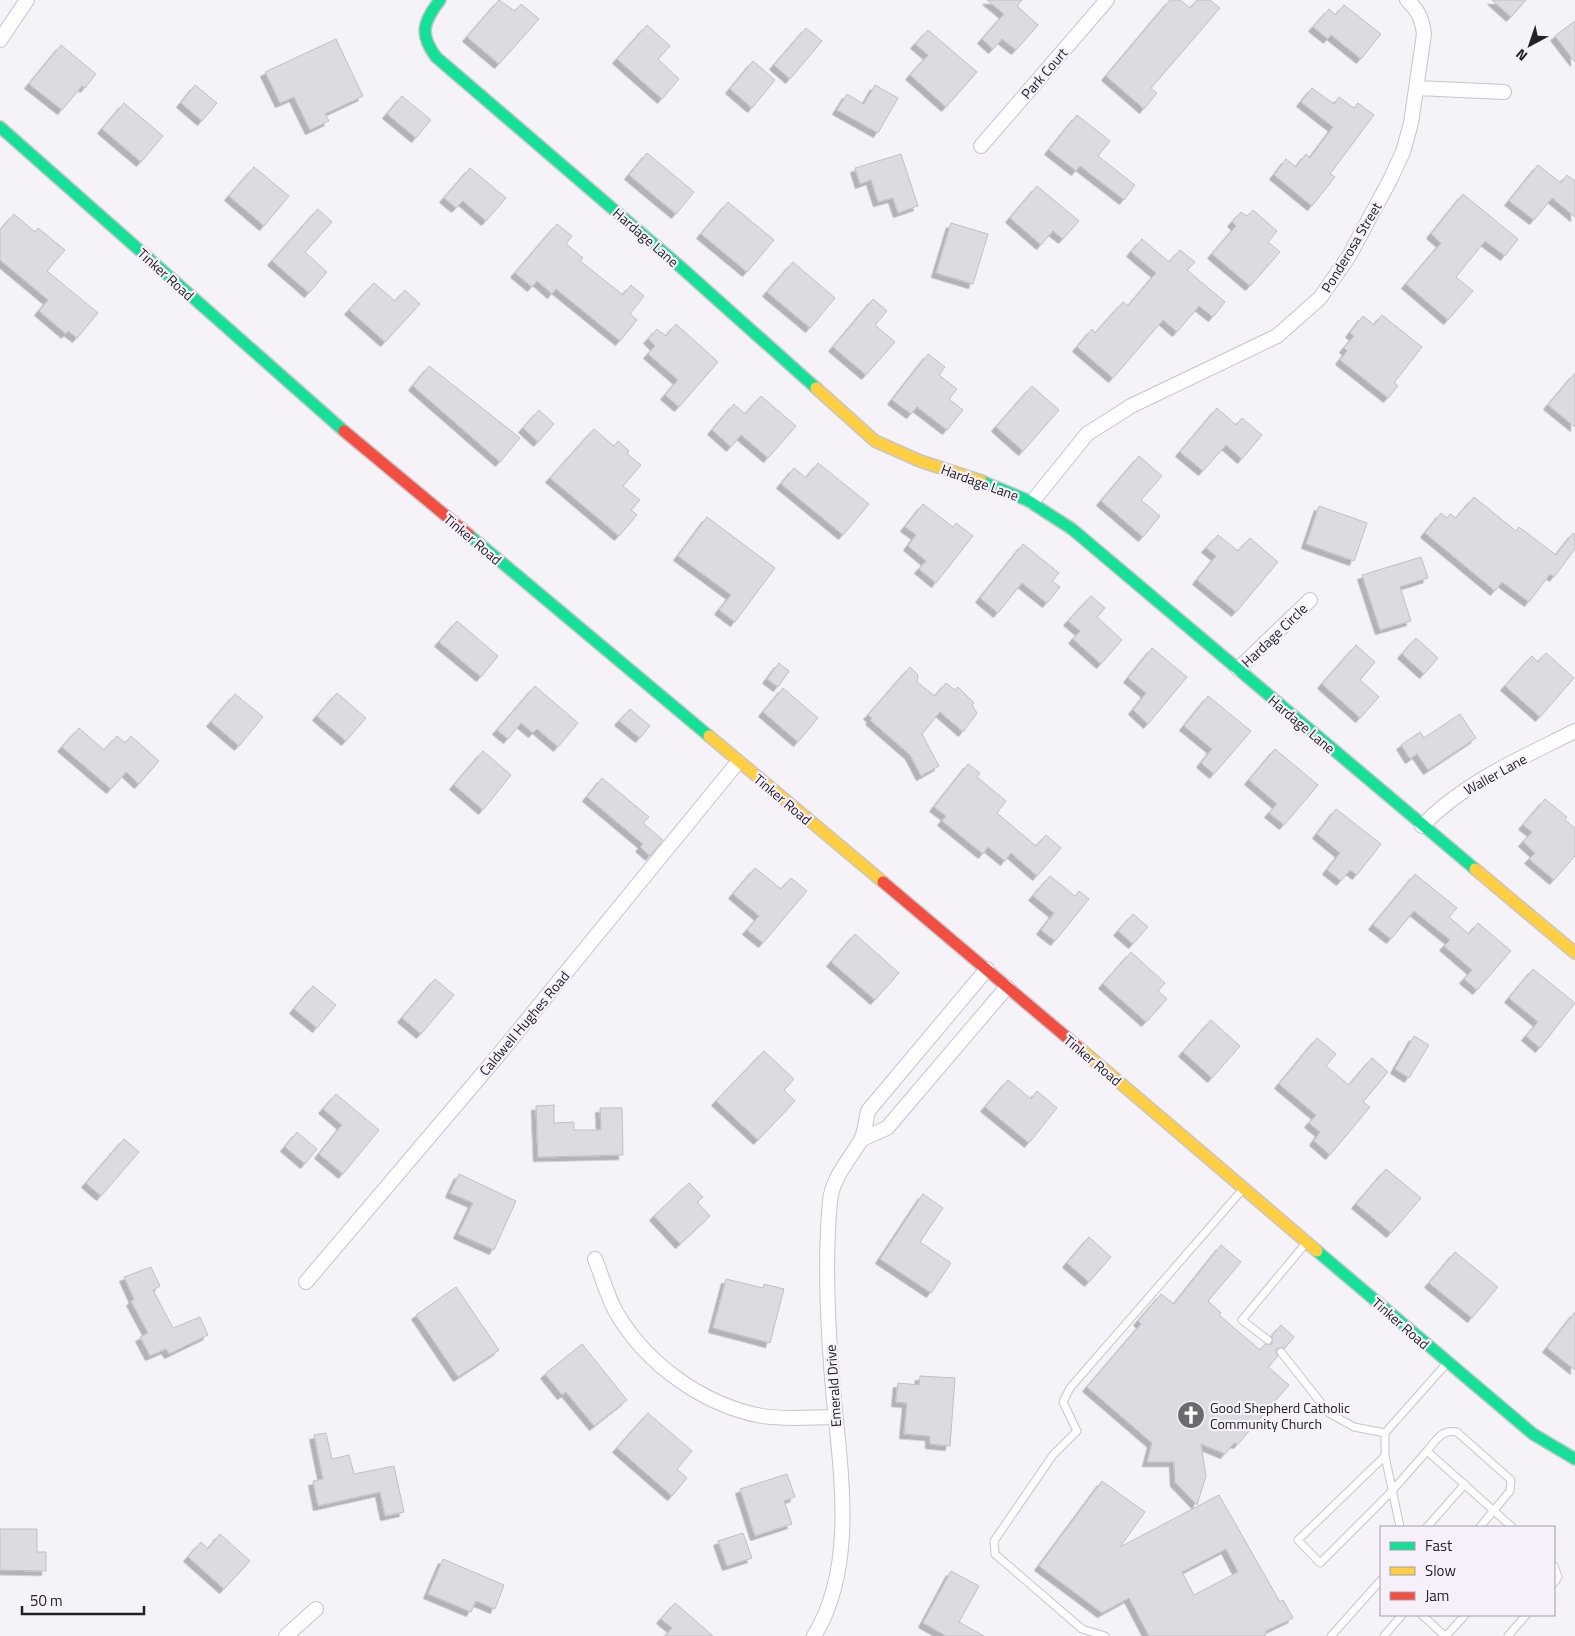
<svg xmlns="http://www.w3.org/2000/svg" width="1575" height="1636" viewBox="0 0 1575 1636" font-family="'Titillium Web',sans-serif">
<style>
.building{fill:#dddae2;stroke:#c1bfc3;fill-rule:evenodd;filter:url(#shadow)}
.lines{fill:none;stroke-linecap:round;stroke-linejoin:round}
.lane-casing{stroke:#c7c5c9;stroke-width:9}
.street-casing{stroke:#c7c5c9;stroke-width:16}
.fast-casing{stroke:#c7c5c9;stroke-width:14}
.slow-casing{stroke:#c7c5c9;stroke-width:14}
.jam-casing{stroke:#c7c5c9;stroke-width:14}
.lane{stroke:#fefdfe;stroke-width:7}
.street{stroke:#fefdfe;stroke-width:14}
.fast{stroke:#16e098;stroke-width:11}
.slow{stroke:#ffcf43;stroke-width:11}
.jam{stroke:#f24e42;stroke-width:11}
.labels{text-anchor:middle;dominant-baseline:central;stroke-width:4.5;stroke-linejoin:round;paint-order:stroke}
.street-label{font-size:14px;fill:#232125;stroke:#f6f0fb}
.poi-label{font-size:14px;fill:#232125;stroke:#f6f0fb;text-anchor:start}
</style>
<defs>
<filter id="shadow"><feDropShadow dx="-4.5" dy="4.5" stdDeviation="0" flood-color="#0004"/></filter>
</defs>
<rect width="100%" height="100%" fill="#f6f3f8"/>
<path class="building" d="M499 0 515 11 521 4 539 19 499 64 467 37Z
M987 0H1022L1017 6 1038 25 1016 50 1002 39 993 49 982 39 1004 14Z
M1170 0H1180L1190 8 1197 0H1210L1220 8 1151 88 1157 93 1144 109 1106 76Z
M1492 0H1526L1511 17Z
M1344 5 1381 34 1361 59 1331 35 1328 39 1313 27 1329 9 1336 15Z
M1575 21V62L1555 36Z
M647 25 670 46 658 59 679 79 662 99 617 59Z
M806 28 822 41 790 79 774 65Z
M928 30 977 72 946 107 910 75 928 55 915 44Z
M336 39 363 96 325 114 329 121 310 130 294 97 280 103 265 72Z
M61 45 96 74 85 88 82 86 62 110 29 84Z
M753 61 775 80 752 108 730 89Z
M195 85 217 103 202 121 181 103Z
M875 85 898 98 878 133 837 110 847 94 864 104Z
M1312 88 1334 104 1339 97 1354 108 1358 103 1374 115 1330 174 1335 177 1312 206 1274 175 1286 159 1296 167 1306 154 1310 158 1333 127 1301 102Z
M402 96 431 120 416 138 387 114Z
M124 103 163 136 141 162 102 129Z
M1077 115 1110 141 1098 156 1135 185 1124 200 1080 166 1076 171 1049 150Z
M647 153 694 192 676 214 629 175Z
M901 154 918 206 898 213 893 198 878 202 871 180 860 184 855 168Z
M1538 165 1561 183 1567 175 1575 181V217L1552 198 1534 220 1509 201Z
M254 167 289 196 264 226 229 196Z
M470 168 506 198 486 221 463 201 456 208 444 198Z
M1037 186 1079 221 1063 239 1053 231 1041 245 1010 218Z
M1463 194 1518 239 1505 256 1485 241 1456 277 1473 291 1448 320 1406 284 1441 243 1431 234Z
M728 202 774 240 747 272 701 234Z
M318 209 332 222 305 252 327 272 309 293 272 261Z
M1253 210 1277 231 1268 242 1280 252 1250 286 1212 254 1236 226 1232 222 1241 212 1247 216Z
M14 214 35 232 38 228 65 250 47 271 98 313 77 338 68 331 66 334 39 311 48 300 0 260V230Z
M951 223 988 234 973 284 936 273Z
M557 224 572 236 566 244 583 258 580 261 623 295 631 285 644 296 630 314 637 320 620 341 556 289 552 294 537 281 532 287 515 273Z
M1142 239 1169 262 1180 250 1195 262 1187 270 1225 302 1213 317 1199 306 1177 332 1163 320 1113 378 1077 347 1092 329 1095 333 1123 302 1128 306 1156 273 1131 252Z
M793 262 835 298 810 328 767 292Z
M374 283 395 301 405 290 420 304 385 342 349 310Z
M873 299 887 311 875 325 895 342 866 375 833 347Z
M1382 315 1422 347 1394 383 1398 386 1388 398 1340 360 1347 351 1344 348 1354 336 1350 333 1363 316 1374 325Z
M676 324 718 362 679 407 665 395 678 380 648 354 655 346 648 339 657 329 666 336Z
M928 354 945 367 939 375 957 389 949 399 963 410 947 430 917 407 911 414 892 400Z
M429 366 520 438 500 462 413 386Z
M1575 373V427L1548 405Z
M1032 386 1059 410 1023 451 996 427Z
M761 396 796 426 768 458 741 435 731 447 712 430 734 404 745 414Z
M1217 408 1236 425 1242 418 1262 435 1242 459 1226 445 1203 471 1180 452Z
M539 410 554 424 538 442 523 428Z
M594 429 614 446 618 441 629 451 627 454 641 465 623 486 640 500 631 510 637 515 619 536 550 478Z
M1139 456 1162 476 1141 500 1160 516 1143 537 1101 501Z
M818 463 869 504 843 535 781 484 794 468 806 478Z
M1474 497 1516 531 1519 527 1556 555 1573 533 1575 534V549L1554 577 1550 574 1529 602 1502 582 1495 591 1425 533 1441 513 1447 518 1450 514 1456 518Z
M923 504 953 527 956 523 973 536 936 583 919 569 926 561 908 546 916 535 905 527Z
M1319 506 1367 523 1354 561 1306 544Z
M707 517 775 568 735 622 719 610 731 595 678 556Z
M1218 535 1238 551 1250 538 1278 562 1236 612 1197 580 1216 556 1206 548Z
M1023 544 1059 573 1052 581 1060 587 1047 603 1022 583 998 613 980 598Z
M1421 557 1428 578 1400 587 1411 621 1380 630 1362 575Z
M1091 596 1105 608 1097 617 1122 640 1101 664 1073 639 1080 631 1068 621Z
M457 621 498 656 481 677 439 642Z
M1416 638 1438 658 1424 674 1402 654Z
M1356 645 1375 662 1360 680 1379 697 1360 718 1322 684Z
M1152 648 1187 677 1148 724 1133 710 1146 693 1128 678Z
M1546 653 1574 678 1540 717 1505 686 1532 656 1538 662Z
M779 663 789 671 778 687 767 679Z
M910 667 918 675 917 682 935 696 946 683 955 690 958 687 974 703 972 705 977 713 963 732 940 712 922 734 939 766 921 776 910 755 870 720 872 718 868 715Z
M535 686 578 723 558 747 537 729 533 733 521 723 508 739 497 730Z
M783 688 818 718 798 742 763 712Z
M337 693 366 718 346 741 317 716Z
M235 694 263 717 239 746 211 722Z
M1208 696 1251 731 1214 774 1201 763 1212 749 1184 726Z
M630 709 650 726 640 738 619 721Z
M1460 714 1476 738 1428 770 1417 754 1410 759 1401 745 1420 732 1424 738Z
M79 728 104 750 117 736 125 743 131 736 159 761 139 784 126 772 111 789 62 747Z
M1275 749 1318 785 1284 825 1269 813 1277 804 1249 780Z
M483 751 511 775 483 810 454 785Z
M968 764 980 773 977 777 1006 801 997 813 1036 846 1046 835 1061 848 1037 876 1011 853 1005 861 988 847 983 854 942 821 946 816 934 807Z
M602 778 649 817 643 823 663 840 650 856 640 847 643 844 587 797Z
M1545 799 1567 817 1565 820 1575 828V856L1554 880 1529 859 1535 853 1523 842 1532 832 1523 825Z
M1336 809 1381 844 1357 875 1350 870 1341 881 1327 870 1340 853 1317 834Z
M755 868 781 889 791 878 807 891 763 943 747 930 759 916 733 894Z
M1415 874 1457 908 1449 917 1469 934 1478 923 1511 951 1477 990 1464 979 1472 970 1444 946 1450 940 1414 911 1391 939 1373 925Z
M1050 876 1075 896 1079 891 1089 899 1055 941 1041 930 1054 913 1033 896Z
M1133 914 1148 927 1133 944 1118 931Z
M855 934 899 973 875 1000 831 962Z
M1131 952 1165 983 1158 991 1167 999 1146 1022 1103 984Z
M1533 969 1575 1003 1540 1048 1526 1036 1538 1022 1509 998Z
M435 979 454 995 421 1034 402 1018Z
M313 986 336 1005 317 1028 294 1009Z
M1211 1020 1240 1046 1212 1078 1183 1052Z
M1414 1036 1429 1045 1409 1078 1395 1069Z
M1317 1038 1336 1054 1326 1066 1349 1085 1372 1058 1388 1072 1363 1102 1370 1107 1330 1155 1314 1141 1320 1132 1309 1123 1316 1115 1279 1084Z
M764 1051 794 1079 784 1090 795 1101 758 1140 716 1101Z
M1008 1080 1031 1099 1037 1091 1057 1108 1029 1143 985 1107Z
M336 1094 379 1130 343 1174 319 1154 342 1125 323 1109Z
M554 1105V1123L574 1122V1130H601L600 1108H622L623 1155 538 1157 536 1106Z
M297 1132 317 1149 305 1164 285 1147Z
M124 1139 139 1152 101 1196 86 1183Z
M1386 1169 1421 1198 1391 1233 1356 1204Z
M459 1174 516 1201 494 1250 458 1234 473 1203 450 1193Z
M689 1183 703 1197 697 1202 710 1216 680 1244 654 1216Z
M923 1194 943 1208 920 1242 951 1263 931 1293 880 1259Z
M1089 1237 1111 1257 1089 1282 1067 1263Z
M1221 1245 1241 1262 1208 1301 1221 1313 1219 1315 1260 1350 1265 1344H1272V1336L1281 1325 1294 1337 1285 1348H1277L1276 1352 1278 1356 1268 1367 1289 1385 1238 1444 1234 1443 1225 1454 1201 1444 1206 1476 1197 1505 1175 1482 1174 1462H1147L1152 1443 1087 1387 1141 1324 1138 1321 1161 1294 1174 1304Z
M1455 1252 1498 1287 1472 1318 1429 1283Z
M151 1267 160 1286 153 1290 173 1328 200 1317 208 1335 169 1354 166 1349 150 1356 140 1337 148 1333 131 1301 134 1299 124 1277Z
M726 1279 763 1288 764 1284 784 1289 770 1343 713 1328Z
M456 1287 499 1350 458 1377 416 1315Z
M1575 1312V1370L1547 1348Z
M582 1344 627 1400 594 1426 566 1392 562 1395 545 1374Z
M920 1376 955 1378 950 1446 930 1444V1436L904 1434 907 1403 896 1402 898 1383 919 1385Z
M648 1413 692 1451 677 1469 687 1478 672 1496 617 1448Z
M326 1433 332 1459 349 1455 354 1474 394 1466 404 1512 385 1516 380 1492 318 1506 313 1481 323 1479 314 1435Z
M787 1474 795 1497 784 1501 792 1524 755 1536 740 1489Z
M1102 1481 1145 1512 1120 1547 1219 1495 1280 1602 1283 1600 1293 1618 1266 1631 1265 1636H1149L1129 1598 1102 1613 1039 1566ZM1226 1549 1238 1572 1194 1595 1182 1572Z
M0 1529H37V1552H46V1571L0 1570Z
M743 1533 752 1558 727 1566 718 1541Z
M220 1534 250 1561 224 1589 188 1557 201 1542 208 1549Z
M443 1559 504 1585 495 1609 476 1601 471 1612 428 1594Z
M951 1571 979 1586 959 1622 984 1636H946L923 1623Z
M675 1603 713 1636H665L672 1628 661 1619Z"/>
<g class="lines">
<g class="lane-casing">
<path id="lane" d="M1268 1340 1242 1320 1306 1243
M1281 1352 1329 1413 1354 1427 1385 1433
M1427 1451C1436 1440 1442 1429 1457 1432L1511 1480 1510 1491 1480 1527
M1385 1456 1298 1540 1320 1563 1391 1492 1427 1451 1512 1527
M1400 1527 1385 1456V1433L1447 1363
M1427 1527 1465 1484
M1554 1566 1558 1577 1554 1583
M1422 1615 1445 1636
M1105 1636 1082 1629 995 1554 994 1541 1053 1455 1077 1431 1063 1402 1070 1388 1243 1189
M1331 1636 1381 1580
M1384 1636 1402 1615
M1446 1636 1465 1615
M1508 1636 1526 1615"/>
</g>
<g class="street-casing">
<path id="street" d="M0 40 27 0
M1417 88 1504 92
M981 146 1107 0
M1032 502 1087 434 1131 406 1277 336 1320 298 1349 256 1390 180 1403 152 1411 123 1424 34C1422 19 1419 11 1407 0
M1238 669 1310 600
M1422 826C1464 782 1522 758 1575 731
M862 1139 887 1128 1007 987
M595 1259C602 1276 607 1296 616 1312 646 1364 703 1405 762 1416 785 1420 812 1417 835 1417
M306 1282 496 1058 738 762
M286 1636 316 1609
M814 1636C862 1558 836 1450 831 1364 827 1310 825 1254 830 1201 832 1178 850 1159 861 1140 865 1132 866 1120 868 1111L987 969"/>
</g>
<g class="fast-casing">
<path id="fast" d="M440 0C423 22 419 34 436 57L684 270 816 388
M0 127 344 431
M981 481 1027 500 1072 529 1475 869
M469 535 709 736
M1317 1251 1533 1434 1575 1459"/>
</g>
<g class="slow-casing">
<path id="slow" d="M816 388 875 441 920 461 981 481
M709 736 883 882
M1475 869 1575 953
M1077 1046 1317 1251"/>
</g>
<g class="jam-casing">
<path id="jam" d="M344 431 469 535
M883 882 1077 1046"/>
</g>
<use href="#lane" class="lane"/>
<use href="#street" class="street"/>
<use href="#fast" class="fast"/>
<use href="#slow" class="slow"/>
<use href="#jam" class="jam"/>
</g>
<defs>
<g id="church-disc" transform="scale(1.4375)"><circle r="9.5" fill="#6d6a6f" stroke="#f6f0fb"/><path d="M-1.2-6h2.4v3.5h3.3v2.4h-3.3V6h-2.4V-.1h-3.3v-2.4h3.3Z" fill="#fff"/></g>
</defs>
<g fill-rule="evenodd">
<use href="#church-disc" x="1191" y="1415"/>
</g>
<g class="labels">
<g class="street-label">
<text transform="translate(1044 73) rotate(-49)">Park Court</text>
<text transform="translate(646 237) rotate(41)">Hardage Lane</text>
<text transform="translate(1351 247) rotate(-59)">Ponderosa Street</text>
<text transform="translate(166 274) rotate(42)">Tinker Road</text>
<text transform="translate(980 482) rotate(20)">Hardage Lane</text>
<text transform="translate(473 539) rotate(40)">Tinker Road</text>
<text transform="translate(1274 635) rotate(-44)">Hardage Circle</text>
<text transform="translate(1302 724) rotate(40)">Hardage Lane</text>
<text transform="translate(1495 774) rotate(-29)">Waller Lane</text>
<text transform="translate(783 799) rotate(40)">Tinker Road</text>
<text transform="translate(524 1023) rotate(-50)">Caldwell Hughes Road</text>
<text transform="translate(1093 1060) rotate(40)">Tinker Road</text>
<text transform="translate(1401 1323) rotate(41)">Tinker Road</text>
<text transform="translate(833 1386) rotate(-94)">Emerald Drive</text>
</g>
<g class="poi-label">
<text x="1210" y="1407">Good Shepherd Catholic<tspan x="1210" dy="16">Community Church</tspan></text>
</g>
</g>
<rect x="1380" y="1526" width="175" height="90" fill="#f6f0fb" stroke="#a29da5"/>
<rect x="1390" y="1542" width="25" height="8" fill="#16e098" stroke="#a29da5"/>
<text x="1425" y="1551" font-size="15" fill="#232125">Fast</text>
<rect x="1390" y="1567" width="25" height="8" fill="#ffcf43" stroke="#a29da5"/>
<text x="1425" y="1576" font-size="15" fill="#232125">Slow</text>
<rect x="1390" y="1592" width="25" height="8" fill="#f24e42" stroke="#a29da5"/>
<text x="1425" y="1601" font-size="15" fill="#232125">Jam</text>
<g transform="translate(1530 45) rotate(220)" stroke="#f6f0fb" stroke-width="4" paint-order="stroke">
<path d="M0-4L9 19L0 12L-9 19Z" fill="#232125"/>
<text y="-8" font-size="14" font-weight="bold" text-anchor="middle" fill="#232125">N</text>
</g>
<path d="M22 1606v8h122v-8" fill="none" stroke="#232125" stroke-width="2.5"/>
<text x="30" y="1606" font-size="15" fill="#232125" stroke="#f6f0fb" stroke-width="4" paint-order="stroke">50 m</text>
</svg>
